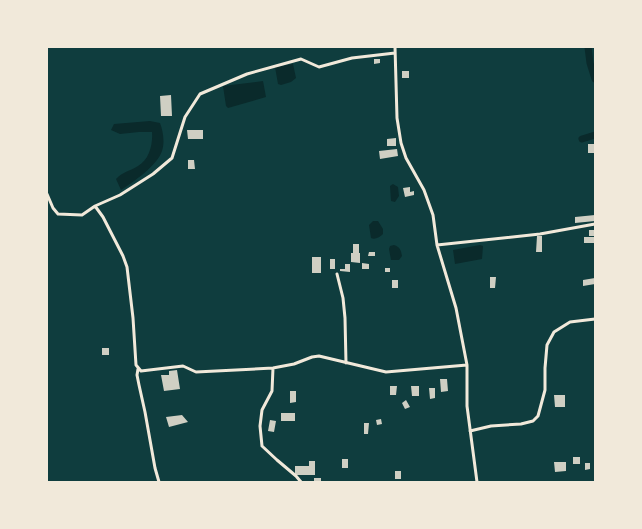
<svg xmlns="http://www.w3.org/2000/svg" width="642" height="529" viewBox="0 0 642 529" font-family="Arial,sans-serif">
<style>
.water{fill:#0a2a2b}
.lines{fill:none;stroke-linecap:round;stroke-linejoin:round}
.canal{stroke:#0a2a2b;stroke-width:7}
.building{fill:#cfcfc3}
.minor{stroke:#f1e9da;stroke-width:3}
</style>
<rect width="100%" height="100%" fill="#0f3d3e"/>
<path class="water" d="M293 64 296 78 291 82 281 85 278 84 275 67Z
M263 81 266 97 228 108 226 106 223 86Z
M150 121 160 123C163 131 165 142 162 151 157 166 133 182 121 190L116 179C122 172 130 171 138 166 149 160 153 145 152 132H139L120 134 111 130 114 124Z
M393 184 398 187 399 196 395 202 391 201 390 186Z
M373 221H378L383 229V234C380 237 375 240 371 238L369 225Z
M394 245C400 247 401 250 402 256L399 260H391L389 249 390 246Z
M480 245 483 246 482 259 455 264 453 250Z"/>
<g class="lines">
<path class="canal" d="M588 47 590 63 595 79
M582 139 595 135"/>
</g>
<path class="building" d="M374 59H380V63L374 64Z
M402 71H409V78H402Z
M171 95 172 116H161L160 96Z
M187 130H203V139H188Z
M396 138V146H387V139Z
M588 144H595V153H588Z
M397 149 398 156 380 159 379 151Z
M188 160H194L195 169H188Z
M410 187V192L414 191V195L405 197 403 188Z
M595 215V221L575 223V217Z
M589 230H595V236H589Z
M537 236H542V252H536Z
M584 237H595V243H584Z
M353 244H359V253H353Z
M369 252H375V256H368Z
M351 253H360V263L351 262Z
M312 257H321V273H312Z
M330 259H335V269H330Z
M362 263 369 264V269H362Z
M345 264H350V272L340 271V269H345Z
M385 268H390V272H385Z
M490 277H496L495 288H490Z
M595 278V284L583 286V280Z
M392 280H398V288H392Z
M102 348H109V355H102Z
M177 370 180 389 164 391 161 375H169V371Z
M440 379H447L448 391 441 392Z
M390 386H397L396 395H390Z
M411 386H419V396H412Z
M429 388H435V398L430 399Z
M290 391H296V402L290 403Z
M554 395H565V407H555Z
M406 400 410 407 405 409 402 403Z
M281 413H295V421H281Z
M182 415 188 422 169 427 166 417Z
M381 419 382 424 377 425 376 420Z
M270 420 276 421 274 432 268 431Z
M364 423H369L368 434H364Z
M573 457H580V464H573Z
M342 459H348V468H342Z
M309 461H315V475H295V466H309Z
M554 462H566V471L555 472Z
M585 463H590V469L585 470Z
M395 471H401V479H395Z
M314 478H321V482H314Z"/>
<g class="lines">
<path class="minor" d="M395 47 397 118 401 143 406 158 424 190 433 215 437 245 456 308 467 365V406L477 482
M47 194 53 208 58 214 82 215 95 206 103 217 123 256 127 267 133 318 136 365 141 371 183 366 196 372 273 368 294 364 312 357 319 356 386 372 467 365
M95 206 120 195 153 174 172 158 185 117 200 94 247 74 301 59 319 67 352 58 395 53
M437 245 540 234 595 224
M337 274 343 298 345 318 346 363
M273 368 272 391 262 410 260 426 262 446 277 460 296 476 301 482
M138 369 137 375 139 385 145 412 155 468 159 482
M470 431 491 426 521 424 533 421 538 416 545 390V368L547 345 554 332 570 322 595 319"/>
</g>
<rect width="642" height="529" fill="none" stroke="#f1e9da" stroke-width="96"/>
</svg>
